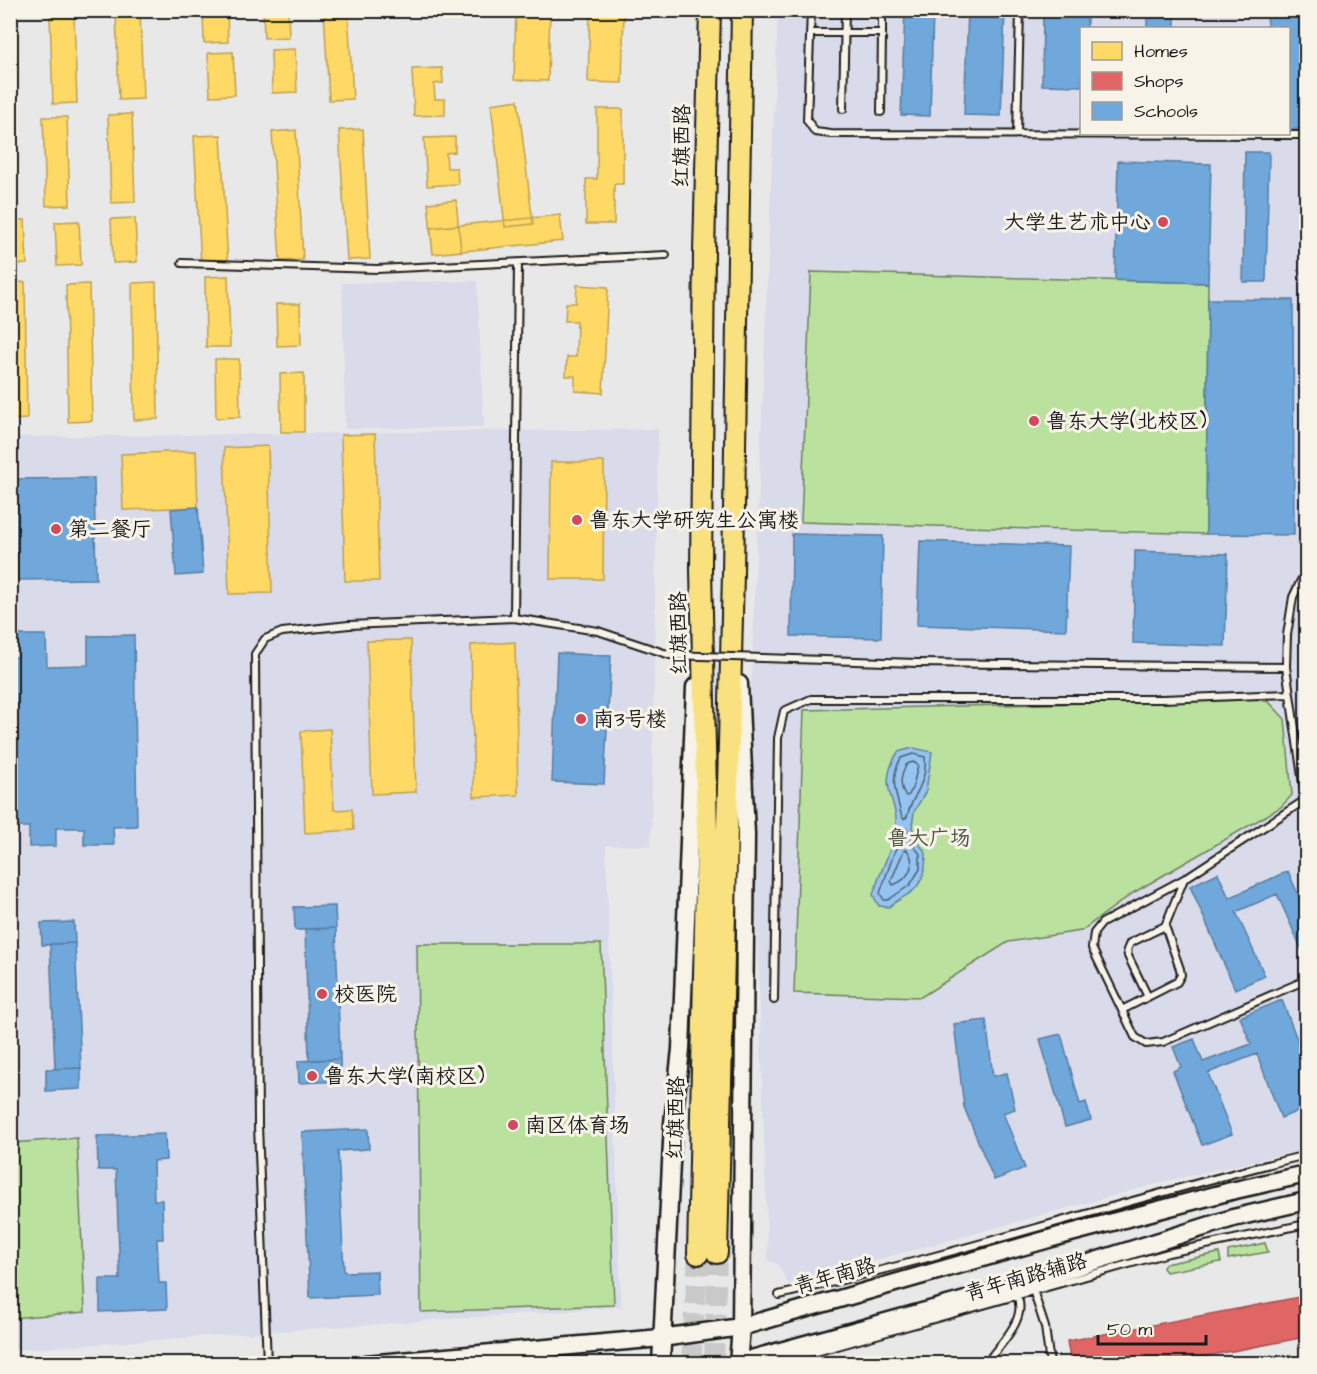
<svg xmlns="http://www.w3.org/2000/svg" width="1317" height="1374" viewBox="0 0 1317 1374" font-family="'Architects Daughter','LXGW WenKai TC',sans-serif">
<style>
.built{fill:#d9daea;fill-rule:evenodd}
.green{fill:#bae29e;stroke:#6b7f5d;stroke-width:1.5}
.water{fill:#96c4f1;stroke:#65819c;stroke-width:1.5}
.homes{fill:#ffd966;stroke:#bba050;stroke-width:1.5}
.shops{fill:#e06666;stroke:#a55050;stroke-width:1.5}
.schools{fill:#6fa8dc;stroke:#567ea2;stroke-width:1.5}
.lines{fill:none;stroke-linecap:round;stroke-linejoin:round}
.shore{stroke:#4d5f71;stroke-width:1.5}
.primary-tunnel{stroke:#cac9ca;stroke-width:20;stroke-dasharray:20 10;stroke-linecap:butt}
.service-casing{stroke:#1c1c1c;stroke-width:10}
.secondary-casing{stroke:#1c1c1c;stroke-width:21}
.primary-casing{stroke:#1c1c1c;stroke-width:24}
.service{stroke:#f7f3e8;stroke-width:6}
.secondary{stroke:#f7f3e8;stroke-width:16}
.primary{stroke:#fae180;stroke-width:20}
.service-bridge-casing{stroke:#1c1c1c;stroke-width:10;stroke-linecap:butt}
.service-bridge{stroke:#f7f3e8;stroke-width:6}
.poi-dot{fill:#d1495b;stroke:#f7f3e8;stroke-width:2}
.labels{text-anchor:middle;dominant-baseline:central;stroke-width:6;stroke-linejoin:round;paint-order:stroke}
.street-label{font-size:21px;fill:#1c1c1c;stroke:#f7f3e8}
.poi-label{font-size:21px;fill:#1c1c1c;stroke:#f7f3e8;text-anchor:start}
.park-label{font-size:21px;fill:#4b5743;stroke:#f7f3e8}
</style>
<rect width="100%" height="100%" fill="#e9e8e9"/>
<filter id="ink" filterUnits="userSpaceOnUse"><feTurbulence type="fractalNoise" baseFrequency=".0167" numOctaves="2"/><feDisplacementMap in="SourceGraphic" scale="12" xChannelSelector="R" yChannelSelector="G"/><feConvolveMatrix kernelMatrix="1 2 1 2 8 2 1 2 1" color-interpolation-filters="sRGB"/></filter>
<g filter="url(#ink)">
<path class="built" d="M778 11H1306V1149L1171 1180 788 1284 778 1264 768 1260 750 708ZM1082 28H1288V134H1082Z
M477 281 484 427 345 429 342 283Z
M658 429 651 846 606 845 621 1307 11 1350V437Z"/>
<path class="green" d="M811 272 1208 283 1206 534 801 522Z
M1255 699 1269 702 1285 719 1292 795 1281 807 1133 893 1081 931 1008 942 921 997 794 993 804 710Z
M417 944H601L614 1305 421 1312Z
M77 1138 85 1312 11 1318V1143Z
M1265 1243 1268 1252 1228 1259V1251Z
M1219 1253 1221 1262 1166 1272 1163 1268 1165 1264Z"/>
<path class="water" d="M913 748 932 752 926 791 914 812 912 827 917 841 926 853C926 866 924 880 914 890 909 895 896 900 889 907L879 906 873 895C879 874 890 854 895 833 902 800 874 791 898 752Z"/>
<path class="homes" d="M203 10H227L228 42 204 43Z
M263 10H288L289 37 264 38Z
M324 10H348L353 99 329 100Z
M516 10H550L548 81 514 80Z
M590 10H624L622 83 588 82Z
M140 11 143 99 119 100 116 12Z
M74 15 77 103 53 104 50 16Z
M10 16 15 104H10Z
M295 49 297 92 272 93 271 50Z
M233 52 235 95 210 96 208 53Z
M442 68 443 83 434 84 435 99H445V115L414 116 412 69Z
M518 100 533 224 505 227 491 104Z
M597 109H623V184H614V224H586V179H597Z
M132 114 135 202 111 203 108 115Z
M43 117H67L70 205 46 206Z
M363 129 370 259 347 260 339 130Z
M296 130 303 260 280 261 272 132Z
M221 135 228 265H201L194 136Z
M455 137V152L446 153 447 168H457L458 184 427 186 424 138Z
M456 200 461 251 433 254 428 203Z
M560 215 563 241 433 254 430 228Z
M135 218 137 262 113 263 111 219Z
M10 220H25L27 264 10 265Z
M79 221 81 265 57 266 55 222Z
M228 276 230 347H206L205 277Z
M25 282 27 419 10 420V283Z
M156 282 158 419 134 420 132 283Z
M89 284 92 421 68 422 66 285Z
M577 285 608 287 603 393 575 391V376H566L567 357H576L577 321H565L566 303H576Z
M276 304H300L301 345 277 346Z
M215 359H239L240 417 216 418Z
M304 373V432H281L280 374Z
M375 434 379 581H345L341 435Z
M268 446 272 593 229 594 224 448Z
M196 451 198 507 123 510 121 454Z
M551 462H604L603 579H550Z
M411 640 416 792 372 794 367 641Z
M515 642 518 795 474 797 471 645Z
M330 729 334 810 352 809 354 830 305 833 301 731Z
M1295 1357 1296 1364H1260L1259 1362Z"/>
<path class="shops" d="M1300 1297 1306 1337 1164 1364H1071L1067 1341Z"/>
<path class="schools" d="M905 10H933L930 116 901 115Z
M968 10H1005L1001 116 964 115Z
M1043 10H1087V28H1082V86L1042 85Z
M1147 10H1175V28H1147Z
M1268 10H1306V129H1288V28H1267Z
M1245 152H1269L1266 282H1243Z
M1118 161 1211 164 1208 283 1115 280Z
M1208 299 1293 300 1294 535 1206 534Z
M94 478 96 579 17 580 15 479Z
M198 507 203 574 176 576 171 509Z
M792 534 883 536 881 638 791 636Z
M920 541 1069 546 1066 630 917 625Z
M1135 551 1228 554 1225 646 1133 643Z
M18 635H46L47 666 88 665V636L134 635 137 826 113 827 114 845H84V828H56V846L29 847V827H10V657H18Z
M557 653 611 656 604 784 552 782Z
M1288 871 1306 913V959L1277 894 1236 912 1265 976 1235 989 1190 886 1218 873 1229 898Z
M335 906 336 928 295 930 294 907Z
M74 922 75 943 42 945 41 923Z
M336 928 340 1059 309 1060 305 929Z
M75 943 81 1068 55 1069 50 944Z
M1282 1000 1306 1063V1108L1281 1118 1257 1054 1208 1073 1232 1134 1202 1145 1173 1071 1181 1067 1173 1047 1194 1039 1203 1062 1251 1044 1240 1017Z
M986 1020 993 1076 1007 1073 1015 1109 1003 1113 1025 1168 994 1180 964 1107 954 1024Z
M1061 1034 1080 1104 1086 1102 1091 1120 1065 1127 1040 1039Z
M340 1059 341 1081 299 1083 298 1061Z
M81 1068V1089L46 1091V1069Z
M368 1129 369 1149 338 1151 344 1272 377 1271 378 1295 310 1298 302 1132Z
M165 1134 166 1160 153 1161 154 1200H162L163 1239H157L159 1283H166L167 1309 100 1312V1279H120L116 1170H98L97 1136Z"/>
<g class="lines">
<path class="shore" d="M913 754 925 757C928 784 911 796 907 817L904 819 902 817C896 795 889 778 901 758Z
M913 762 918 765 913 786 909 795 906 796C899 787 900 774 907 764Z
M903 828 907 829 912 844 920 854V869L910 885 888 900H884L880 893Z
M904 850H907C918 864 908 880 893 885L891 881Z"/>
<path class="primary-tunnel" d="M691 1364 698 1254
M714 1364 717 1253"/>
<g class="service-casing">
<path id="service" d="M811 10 807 120 815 132 831 134 1306 135
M811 33H882L881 112
M882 33V10
M843 109 845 10
M1017 134 1020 10
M182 263 377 269 666 255
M1306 570 1293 597 1287 635 1286 667 1306 804
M514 618 518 263
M917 663 1286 667
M1305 800 1184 879 1102 923 1094 933 1092 948 1135 1037 1146 1044 1163 1042 1306 980
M1148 997 1128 956 1127 950 1130 943 1165 926
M774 1000 778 738 784 711 811 699H1163L1288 694
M1122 1010 1177 982 1181 975 1180 969 1165 926 1184 879
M1033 1290 1045 1327 1050 1364
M779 1295C956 1255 1130 1198 1306 1155
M784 1357 816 1352 1168 1253 1306 1224
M267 1364 258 1125 255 654 265 639 282 632 349 625 514 618 598 631
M989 1364 991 1357C1003 1341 1029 1316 1016 1294"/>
</g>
<g class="secondary-casing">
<path id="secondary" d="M366 1364 661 1338 741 1327 1063 1235 1231 1191 1306 1174
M661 1364 673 1123 681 1049 695 687
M733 1364 1009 1288 1233 1218 1306 1201
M738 1364 741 1327 746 834 739 684"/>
</g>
<g class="primary-casing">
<path id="primary" d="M717 1253 733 573 742 10
M698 1254 707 835 701 569 704 252 710 10"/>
</g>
<use href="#service" class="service"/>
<use href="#secondary" class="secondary"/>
<use href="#primary" class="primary"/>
<g class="service-bridge-casing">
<path id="service-bridge" d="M598 631 670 655 917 663"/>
</g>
<use href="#service-bridge" class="service-bridge"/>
</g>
</g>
<g class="poi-dot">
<circle cx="1163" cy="222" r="6"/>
<circle cx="1034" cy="421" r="6"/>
<circle cx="577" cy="520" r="6"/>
<circle cx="56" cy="529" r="6"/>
<circle cx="581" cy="719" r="6"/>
<circle cx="322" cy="994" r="6"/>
<circle cx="312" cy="1076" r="6"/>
<circle cx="513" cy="1125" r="6"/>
</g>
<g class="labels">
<g class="street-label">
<text transform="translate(682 146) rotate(-89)">红旗西路</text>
<text transform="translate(679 633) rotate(-91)">红旗西路</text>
<text transform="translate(676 1118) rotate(-89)">红旗西路</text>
<text transform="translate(835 1276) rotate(-16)">青年南路</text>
<text transform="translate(1026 1277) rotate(-16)">青年南路辅路</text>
</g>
<g class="poi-label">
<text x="1151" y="222" text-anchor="end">大学生艺术中心</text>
<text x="1046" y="421">鲁东大学(北校区)</text>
<text x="589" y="520">鲁东大学研究生公寓楼</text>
<text x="68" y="529">第二餐厅</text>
<text x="593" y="719">南3号楼</text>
<text x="334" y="994">校医院</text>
<text x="324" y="1076">鲁东大学(南校区)</text>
<text x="525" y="1125">南区体育场</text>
</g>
<g class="park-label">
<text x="929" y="838">鲁大广场</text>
</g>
</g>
<rect width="1317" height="1374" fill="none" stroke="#f7f3e8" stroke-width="36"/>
<rect x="18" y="18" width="1281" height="1338" fill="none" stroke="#1c1c1c" stroke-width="2" filter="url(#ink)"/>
<rect x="1080" y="27" width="210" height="108" fill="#f7f3e8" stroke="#9f9d96" stroke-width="1.5"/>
<rect x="1092" y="42" width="30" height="18" fill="#ffd966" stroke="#9f9d96" stroke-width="1.5"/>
<text x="1134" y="57" font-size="18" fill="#1c1c1c">Homes</text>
<rect x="1092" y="72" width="30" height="18" fill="#e06666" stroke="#9f9d96" stroke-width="1.5"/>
<text x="1134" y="87" font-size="18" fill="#1c1c1c">Shops</text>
<rect x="1092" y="102" width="30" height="18" fill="#6fa8dc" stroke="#9f9d96" stroke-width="1.5"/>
<text x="1134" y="117" font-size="18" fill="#1c1c1c">Schools</text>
<path d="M1098 1335v9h108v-9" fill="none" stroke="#1c1c1c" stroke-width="3"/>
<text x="1107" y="1335" font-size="18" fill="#1c1c1c" stroke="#f7f3e8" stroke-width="4.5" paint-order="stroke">50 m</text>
</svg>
